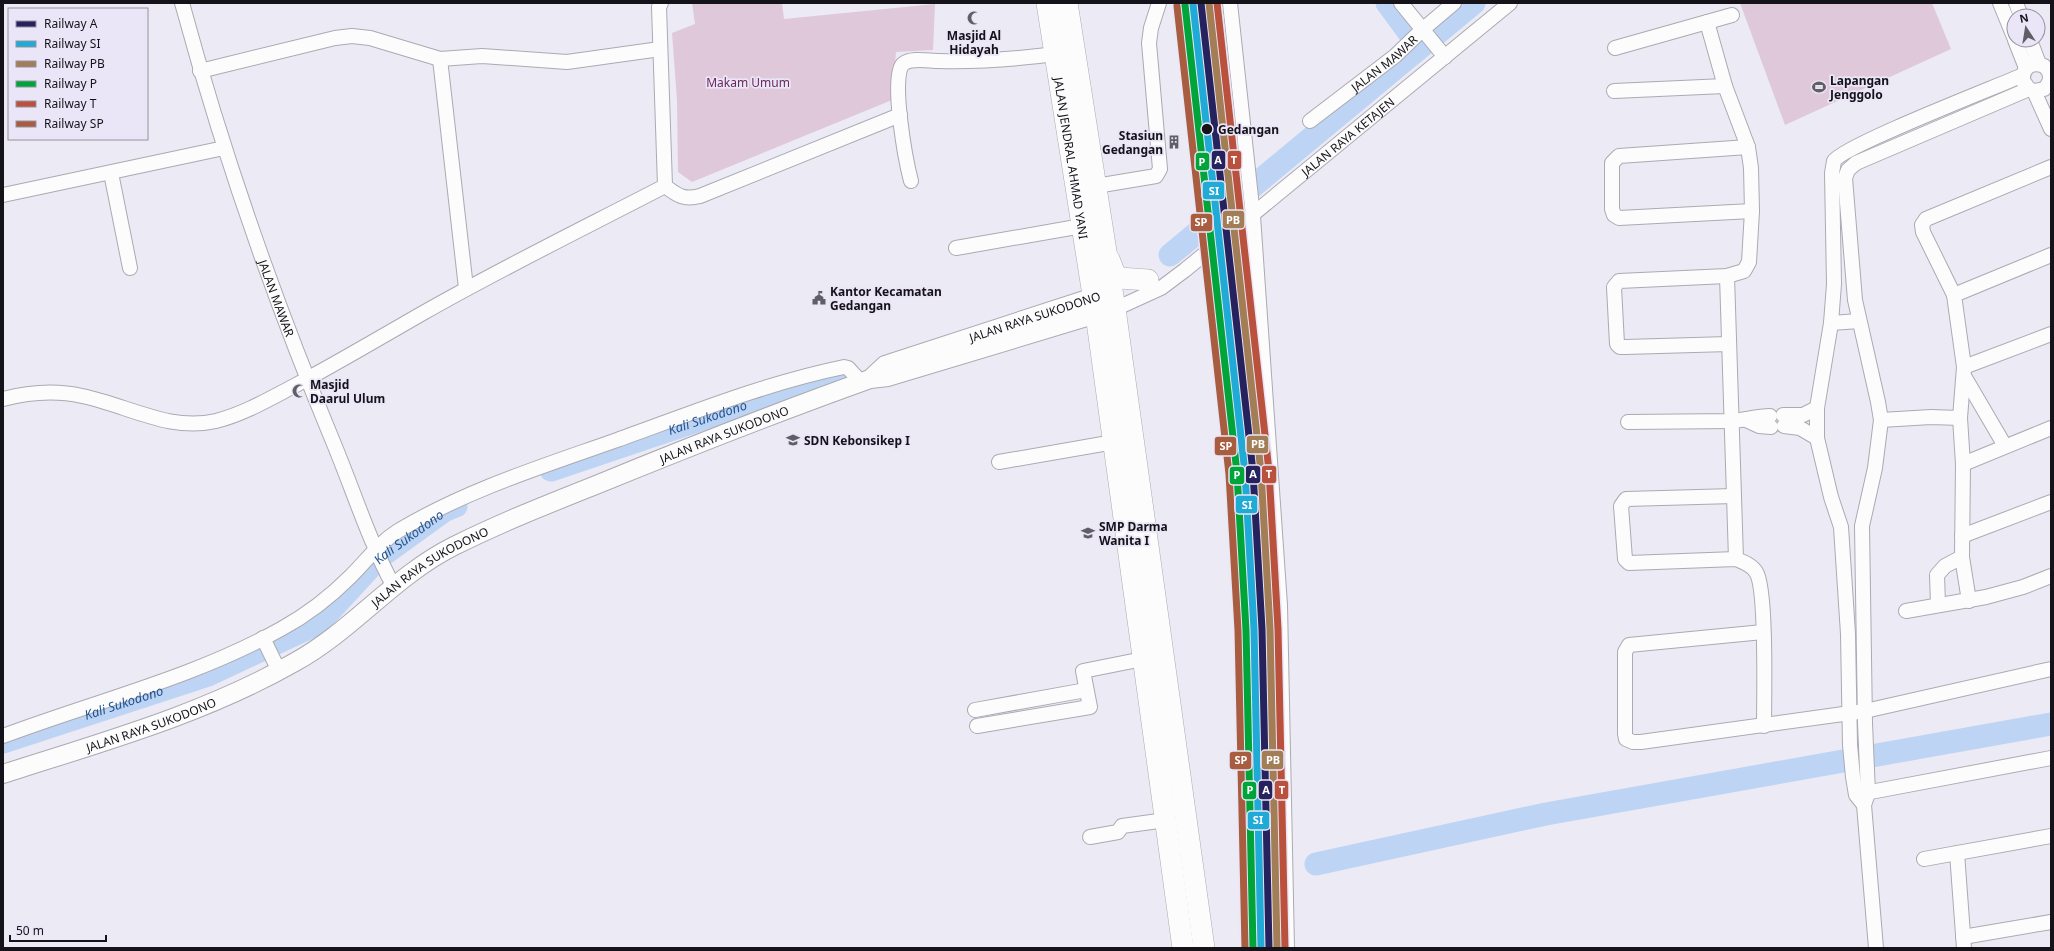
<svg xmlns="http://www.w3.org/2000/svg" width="2054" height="951" viewBox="0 0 2054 951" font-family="'Noto Sans',sans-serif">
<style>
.green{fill:#e0c8db}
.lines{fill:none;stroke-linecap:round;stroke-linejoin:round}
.river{stroke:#bed4f4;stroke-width:23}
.minor-casing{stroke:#abaab1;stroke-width:16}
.major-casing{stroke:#abaab1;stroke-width:20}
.highway-casing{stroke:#abaab1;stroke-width:22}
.minor{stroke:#fcfcfd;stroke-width:14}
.major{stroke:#fcfcfd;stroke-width:18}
.highway{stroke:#fcfcfd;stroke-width:21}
.rail-1-casing{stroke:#eae6f8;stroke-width:10}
.rail-2-casing{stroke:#eae6f8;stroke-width:10}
.rail-3-casing{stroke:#eae6f8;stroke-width:10}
.rail-4-casing{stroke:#eae6f8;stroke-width:10}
.rail-5-casing{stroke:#eae6f8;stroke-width:10}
.rail-6-casing{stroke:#eae6f8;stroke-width:10}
.rail-1{stroke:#26225e;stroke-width:7}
.rail-2{stroke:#20abd6;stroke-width:7}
.rail-3{stroke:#a27d56;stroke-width:7}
.rail-4{stroke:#00a53a;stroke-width:7}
.rail-5{stroke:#ba513d;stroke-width:7}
.rail-6{stroke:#a95d40;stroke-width:7}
.stop-dot{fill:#151319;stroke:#eae6f8;stroke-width:1.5}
.labels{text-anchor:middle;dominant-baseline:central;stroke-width:3.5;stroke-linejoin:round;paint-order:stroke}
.poi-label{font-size:12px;font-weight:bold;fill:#151319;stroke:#eae6f8;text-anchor:start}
.street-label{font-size:12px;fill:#151319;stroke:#eae6f8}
.park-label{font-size:12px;fill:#6b2758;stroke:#eae6f8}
.stop-label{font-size:12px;font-weight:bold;fill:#151319;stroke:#eae6f8;text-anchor:start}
.water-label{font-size:13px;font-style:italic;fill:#1f5391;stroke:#eae6f8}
.line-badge{stroke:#eae6f8;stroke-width:1.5}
.badge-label{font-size:11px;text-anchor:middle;font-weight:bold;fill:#fff}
</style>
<rect width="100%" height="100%" fill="#eceaf4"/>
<path class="green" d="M692 3H782L784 19 935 4 933 50 896 52 892 100 692 182 678 172 677 100 672 33 695 24Z
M1740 3H1932L1951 49 1785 125Z"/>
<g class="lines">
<g class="river">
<path d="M1387 3 1412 37"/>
<path d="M1170 255 1474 3"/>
<path id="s1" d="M551 470 839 373"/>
<path id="s2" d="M3 742 208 675 319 623 379 558 444 511 456 506"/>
<path d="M1316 864 1546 814 2051 724"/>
</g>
<g class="minor-casing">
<g id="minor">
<path id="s3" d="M182 3C223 154 274 300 334 444 353 490 370 543 393 585"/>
<path d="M661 3 659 7 665 186"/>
<path d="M1230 3 1253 216 1280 605 1287 948"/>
<path d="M1401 3 1445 57"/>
<path d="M2000 3 2014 37"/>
<path d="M2016 3 2021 16"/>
<path d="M1707 22 1725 86 1748 147 1751 168 1752 211 1749 262 1744 271 1727 276 1619 281 1614 287 1617 344 1620 347H1625L1729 344"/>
<path d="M2015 40 2026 68"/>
<path d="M2030 40 2039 64"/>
<path d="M1615 48 1732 15"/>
<path d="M440 59 466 288"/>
<path d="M200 71 335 38 352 36 370 38 440 59 482 56 567 62 660 49"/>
<path d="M1614 91 1725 86"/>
<path d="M2034 91 2051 129"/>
<path id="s4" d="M1310 121 1395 56 1422 30 1454 3"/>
<path d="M1748 147 1619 156 1612 163V209L1614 215 1619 218 1752 211"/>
<path d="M111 173 130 268"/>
<path d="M911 181C906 162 890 77 903 64 911 57 929 61 939 61 977 62 1017 59 1055 54"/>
<path d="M665 186C678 196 684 200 700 196L900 115"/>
<path d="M1096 186 1156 176 1160 169 1149 43 1151 28 1159 3"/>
<path d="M3 195 224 148"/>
<path d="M956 248 1082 226"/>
<path d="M1727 276 1736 559"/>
<path d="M1954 295 2051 255"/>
<path id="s5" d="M1115 309 1161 288 1185 270 1510 3"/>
<path d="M1831 323 1859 321"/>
<path d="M1964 367 2051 334"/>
<path d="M1964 376 2005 446"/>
<path d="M3 399C30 392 55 390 82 396 127 405 169 432 216 421 244 414 271 398 296 385 339 362 381 337 423 313 502 268 584 228 665 186"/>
<path d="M1783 415H1803L1817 408"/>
<path d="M1746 420 1759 426 1771 427"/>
<path d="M1881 420 1931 417 1960 418"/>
<path d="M1628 422 1732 421C1745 420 1757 416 1770 416"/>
<path d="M1784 426 1800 428 1817 438"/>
<path d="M999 462 1114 442"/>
<path d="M1963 464 2051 428"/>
<path d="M1734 496 1626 499 1621 506 1625 559 1629 563 1736 559C1743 562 1752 565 1756 572 1767 588 1764 701 1764 726"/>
<path d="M1962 536 2051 502"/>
<path d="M1969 601 1962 557 1963 464 1960 418 1964 367 1954 295 1923 232 1922 225 1926 219 2051 167"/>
<path d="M1938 605 1937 575 1945 566 1962 557"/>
<path d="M1906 611 1986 597 2023 587 2051 576"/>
<path d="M1763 632 1629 645 1625 652V734L1626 739 1633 742H1641L1865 711 2051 669"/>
<path d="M263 638 279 671"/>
<path d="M975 710 1086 690"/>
<path d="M977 726 1090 707 1083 671 1143 659"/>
<path d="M3 736C96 701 193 678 281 629 307 615 330 597 351 576 367 560 379 543 398 531 466 490 544 466 617 440 692 413 766 383 844 367L848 368 861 382"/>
<path d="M1860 794 2051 758"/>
<path d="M1864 805 1856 795 1853 777 1850 745 1848 634 1841 527 1831 497 1817 438V408L1831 323 1834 284 1832 173 1834 161C1843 146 1996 87 2023 75"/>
<path d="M1090 837 1118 832 1122 826 1166 820"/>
<path d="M1957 853 1964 948"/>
<path d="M1924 859 2051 836"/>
<path d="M1963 937 2051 922"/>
<path d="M1876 948 1864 805 1868 793 1865 723 1862 526 1875 468 1881 420 1878 402 1855 300 1845 178 1848 170 1856 163 2029 89 2034 91 2044 89C2052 81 2052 73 2044 66 2031 61 2022 68 2023 81L2029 89"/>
</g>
</g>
<g class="major-casing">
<g id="major">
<path id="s6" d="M870 379 885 365 1106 293"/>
<path id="s7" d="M3 774C102 742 204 714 295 662 353 630 394 576 454 546 500 523 548 504 596 485 686 448 778 412 870 379L888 377 1110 310"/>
</g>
</g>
<g class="highway-casing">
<g id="highway">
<path id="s8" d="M1047 3 1096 314 1183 948"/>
<path d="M1067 3 1115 309 1204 948"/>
<path d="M1109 259 1114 272 1119 278 1148 280"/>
</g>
</g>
<use href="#minor" class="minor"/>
<use href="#major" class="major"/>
<use href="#highway" class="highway"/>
<g class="rail-1-casing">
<path id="rail-1" d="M1201 3 1253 472 1262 629 1269 948"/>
</g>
<g class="rail-2-casing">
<path id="rail-2" d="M1193 4 1245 473 1254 629 1261 948"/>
</g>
<g class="rail-3-casing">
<path id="rail-3" d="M1209 3 1261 472 1270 629 1277 948"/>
</g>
<g class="rail-4-casing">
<path id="rail-4" d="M1185 5 1237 473 1246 630 1253 948"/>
</g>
<g class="rail-5-casing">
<path id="rail-5" d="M1217 3 1269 471 1278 629 1285 948"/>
</g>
<g class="rail-6-casing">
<path id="rail-6" d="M1177 6 1229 474 1238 630 1245 948"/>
</g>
<use href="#rail-1" class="rail-1"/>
<use href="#rail-2" class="rail-2"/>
<use href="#rail-3" class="rail-3"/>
<use href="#rail-4" class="rail-4"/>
<use href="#rail-5" class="rail-5"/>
<use href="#rail-6" class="rail-6"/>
</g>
<defs>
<g id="mosque-bare" transform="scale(1.08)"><path d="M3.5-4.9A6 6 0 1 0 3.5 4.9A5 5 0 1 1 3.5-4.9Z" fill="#605e66" stroke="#eae6f8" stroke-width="2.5" paint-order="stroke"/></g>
<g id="stadium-bare" transform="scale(1.08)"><path d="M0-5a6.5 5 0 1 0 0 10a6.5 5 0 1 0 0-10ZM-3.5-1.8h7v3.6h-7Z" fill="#605e66" stroke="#eae6f8" stroke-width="2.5" paint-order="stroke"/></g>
<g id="building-bare" transform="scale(1.08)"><path d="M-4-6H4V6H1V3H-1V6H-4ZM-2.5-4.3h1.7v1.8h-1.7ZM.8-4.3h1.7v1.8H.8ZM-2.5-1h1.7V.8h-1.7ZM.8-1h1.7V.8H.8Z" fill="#605e66" stroke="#eae6f8" stroke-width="2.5" paint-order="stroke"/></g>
<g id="civic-bare" transform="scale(1.08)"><path d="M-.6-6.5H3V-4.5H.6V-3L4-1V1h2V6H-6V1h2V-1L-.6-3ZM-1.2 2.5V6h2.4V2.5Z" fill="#605e66" stroke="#eae6f8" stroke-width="2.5" paint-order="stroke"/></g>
<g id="school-bare" transform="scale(1.08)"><path d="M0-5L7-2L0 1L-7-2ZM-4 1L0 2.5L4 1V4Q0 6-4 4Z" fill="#605e66" stroke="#eae6f8" stroke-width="2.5" paint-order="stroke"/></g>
</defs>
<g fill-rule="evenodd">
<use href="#mosque-bare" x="974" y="18"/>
<use href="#stadium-bare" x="1819" y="87"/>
<use href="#building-bare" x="1174" y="142"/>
<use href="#civic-bare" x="819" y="298"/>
<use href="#mosque-bare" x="299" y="391"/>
<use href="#school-bare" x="793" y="440"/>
<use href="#school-bare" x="1088" y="533"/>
</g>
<circle class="stop-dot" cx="1207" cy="129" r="6"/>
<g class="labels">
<g class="poi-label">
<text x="974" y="35" text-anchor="middle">Masjid Al<tspan x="974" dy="14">Hidayah</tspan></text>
<text x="1830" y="80">Lapangan<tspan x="1830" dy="14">Jenggolo</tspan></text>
<text x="1163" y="135" text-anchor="end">Stasiun<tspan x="1163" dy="14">Gedangan</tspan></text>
<text x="830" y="291">Kantor Kecamatan<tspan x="830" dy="14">Gedangan</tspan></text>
<text x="310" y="384">Masjid<tspan x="310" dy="14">Daarul Ulum</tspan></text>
<text x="804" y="440">SDN Kebonsikep I</text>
<text x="1099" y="526">SMP Darma<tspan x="1099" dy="14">Wanita I</tspan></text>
</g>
<g class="street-label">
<text stroke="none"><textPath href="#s4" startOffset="94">JALAN MAWAR</textPath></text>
<text stroke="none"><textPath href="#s5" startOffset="291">JALAN RAYA KETAJEN</textPath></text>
<text stroke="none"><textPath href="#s8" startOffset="157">JALAN JENDRAL AHMAD YANI</textPath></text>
<text stroke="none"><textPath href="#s3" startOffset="310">JALAN MAWAR</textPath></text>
<text stroke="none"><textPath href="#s6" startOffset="178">JALAN RAYA SUKODONO</textPath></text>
<text stroke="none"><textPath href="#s7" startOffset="803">JALAN RAYA SUKODONO</textPath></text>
<text stroke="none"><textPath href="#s7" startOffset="479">JALAN RAYA SUKODONO</textPath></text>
<text stroke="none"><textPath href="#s7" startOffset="156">JALAN RAYA SUKODONO</textPath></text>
</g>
<g class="park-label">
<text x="748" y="82">Makam Umum</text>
</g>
<g class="stop-label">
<text x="1218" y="129">Gedangan</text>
</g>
<g class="water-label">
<text stroke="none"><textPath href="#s1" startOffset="165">Kali Sukodono</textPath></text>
<text stroke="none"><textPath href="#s2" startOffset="463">Kali Sukodono</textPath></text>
<text stroke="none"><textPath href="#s2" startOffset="127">Kali Sukodono</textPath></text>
</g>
</g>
<g class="line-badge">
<rect x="1227" y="150" width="15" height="20" rx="4" fill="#ba513d"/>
<rect x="1211" y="150" width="15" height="20" rx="4" fill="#26225e"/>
<rect x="1195" y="152" width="15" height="19" rx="4" fill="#00a53a"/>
<rect x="1202" y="181" width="23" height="19" rx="4" fill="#20abd6"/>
<rect x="1222" y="210" width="23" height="19" rx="4" fill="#a27d56"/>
<rect x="1190" y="213" width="23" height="19" rx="4" fill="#a95d40"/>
<rect x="1246" y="435" width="23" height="19" rx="4" fill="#a27d56"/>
<rect x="1214" y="436" width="23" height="20" rx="4" fill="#a95d40"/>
<rect x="1261" y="465" width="16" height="19" rx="4" fill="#ba513d"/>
<rect x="1245" y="465" width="16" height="19" rx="4" fill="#26225e"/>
<rect x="1229" y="466" width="16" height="19" rx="4" fill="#00a53a"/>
<rect x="1235" y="495" width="23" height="19" rx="4" fill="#20abd6"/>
<rect x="1261" y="750" width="23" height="20" rx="4" fill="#a27d56"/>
<rect x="1229" y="751" width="23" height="19" rx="4" fill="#a95d40"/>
<rect x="1274" y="780" width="15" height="20" rx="4" fill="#ba513d"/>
<rect x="1258" y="780" width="15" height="20" rx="4" fill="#26225e"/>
<rect x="1242" y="781" width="15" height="19" rx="4" fill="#00a53a"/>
<rect x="1247" y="811" width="23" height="19" rx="4" fill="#20abd6"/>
</g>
<g class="badge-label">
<text x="1234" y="164">T</text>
<text x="1218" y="164">A</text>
<text x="1202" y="166">P</text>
<text x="1214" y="195">SI</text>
<text x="1233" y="224">PB</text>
<text x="1201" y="226">SP</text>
<text x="1258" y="448">PB</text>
<text x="1226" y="450">SP</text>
<text x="1269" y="478">T</text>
<text x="1253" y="478">A</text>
<text x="1237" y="479">P</text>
<text x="1247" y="509">SI</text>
<text x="1273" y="764">PB</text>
<text x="1241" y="764">SP</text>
<text x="1282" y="794">T</text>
<text x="1266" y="794">A</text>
<text x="1250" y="794">P</text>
<text x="1258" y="824">SI</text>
</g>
<rect width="2054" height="951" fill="none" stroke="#151319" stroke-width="8"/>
<rect x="8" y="8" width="140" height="132" fill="#eae6f8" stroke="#95929f"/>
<rect x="16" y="21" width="20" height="6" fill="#26225e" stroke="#95929f"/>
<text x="44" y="28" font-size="12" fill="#151319">Railway A</text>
<rect x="16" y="41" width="20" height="6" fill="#20abd6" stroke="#95929f"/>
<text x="44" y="48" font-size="12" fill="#151319">Railway SI</text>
<rect x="16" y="61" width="20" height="6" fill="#a27d56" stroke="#95929f"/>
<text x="44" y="68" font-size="12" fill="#151319">Railway PB</text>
<rect x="16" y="81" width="20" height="6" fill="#00a53a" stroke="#95929f"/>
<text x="44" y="88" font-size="12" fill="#151319">Railway P</text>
<rect x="16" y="101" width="20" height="6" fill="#ba513d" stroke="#95929f"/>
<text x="44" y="108" font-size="12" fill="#151319">Railway T</text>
<rect x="16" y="121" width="20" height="6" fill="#a95d40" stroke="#95929f"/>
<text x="44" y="128" font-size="12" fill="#151319">Railway SP</text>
<g transform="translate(2026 28) rotate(348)"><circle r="19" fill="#eae6f8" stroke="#95929f"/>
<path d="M0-3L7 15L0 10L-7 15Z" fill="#605e66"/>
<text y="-6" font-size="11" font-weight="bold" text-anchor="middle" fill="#151319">N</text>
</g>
<path d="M10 935v6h96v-6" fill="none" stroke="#151319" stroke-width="2"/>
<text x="16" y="935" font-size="12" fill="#151319" stroke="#eae6f8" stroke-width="3" paint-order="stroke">50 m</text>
</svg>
